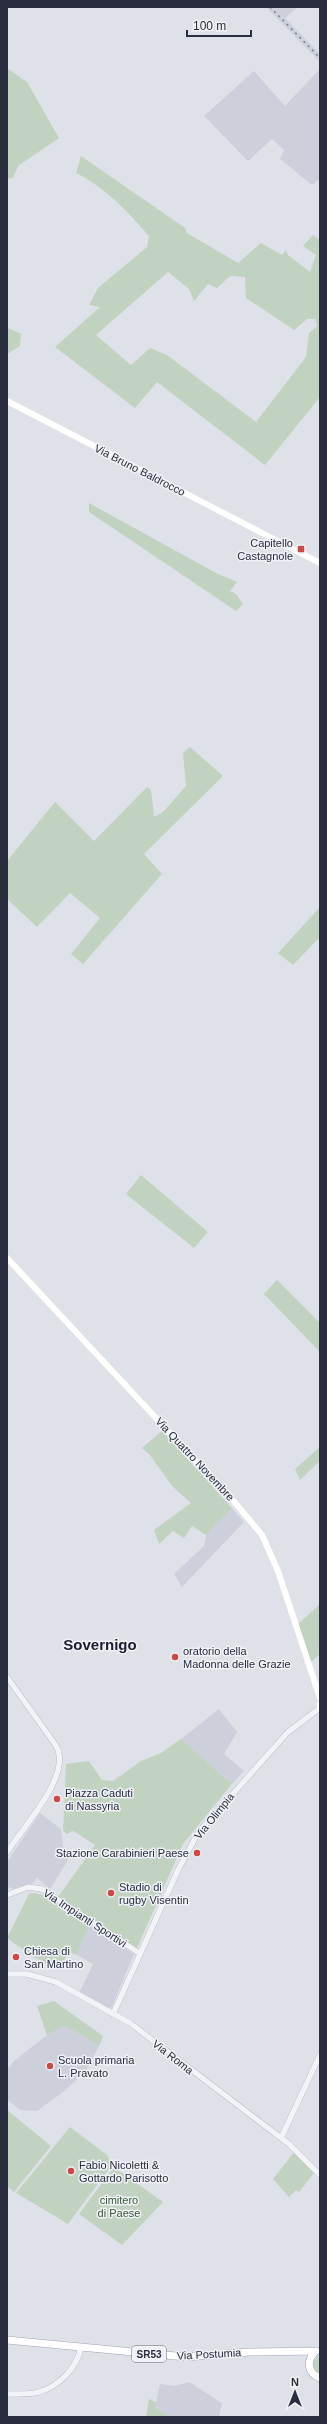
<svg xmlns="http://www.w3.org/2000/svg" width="327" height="2424" viewBox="0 0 327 2424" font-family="Arial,sans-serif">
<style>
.built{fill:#cdd0da}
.green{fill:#c2d2c1;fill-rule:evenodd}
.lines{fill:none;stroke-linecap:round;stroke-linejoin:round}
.tertiary-casing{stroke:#a5a7b2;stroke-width:6}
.primary-casing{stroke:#9fa4b4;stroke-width:8}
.tertiary{stroke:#f2f3f7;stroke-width:5.5}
.secondary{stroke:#fff;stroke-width:6}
.primary{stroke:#fff;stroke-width:7}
.rail{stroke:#797e91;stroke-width:1.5;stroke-dasharray:2 4;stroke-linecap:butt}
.poi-dot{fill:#ca4a47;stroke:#eff1f6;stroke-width:1.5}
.labels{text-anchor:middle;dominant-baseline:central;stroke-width:3;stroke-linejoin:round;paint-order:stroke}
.shield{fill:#eff1f6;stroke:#646876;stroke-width:1}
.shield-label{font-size:10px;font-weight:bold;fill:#292d3f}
.street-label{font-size:11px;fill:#292d3f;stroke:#eff1f6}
.poi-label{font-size:11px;fill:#292d3f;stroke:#eff1f6;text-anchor:start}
.park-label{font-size:11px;fill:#375a36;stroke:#eff1f6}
.district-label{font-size:15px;font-weight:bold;fill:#1b1e30;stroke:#eff1f6}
</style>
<rect width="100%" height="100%" fill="#dfe1e8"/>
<path class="built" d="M266 7H298L285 18 320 54V62Z
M320 69V179L312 185 280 159 284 150 272 139 248 161 204 116 254 71 285 106Z
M232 1508 244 1522 182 1587 174 1574 204 1546 206 1535Z
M219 1709 237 1732 224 1754 244 1771 232 1784 181 1739Z
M40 1813 61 1829 64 1852 70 1857 50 1889 37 1878 33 1883 13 1889 9 1887 7 1890V1862Z
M89 1925 134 1954 111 2009 79 1993 93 1964 77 1955Z
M65 2026 99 2046 85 2072 63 2092 37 2111 21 2110 7 2100V2070L14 2061 47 2035Z
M189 2382 222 2403 219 2417H167L168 2415 155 2408 160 2384 174 2386Z"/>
<path class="green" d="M7 68 27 82 59 138 18 166 13 178 7 179Z
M81 156 185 228 187 233 238 263 261 243 282 255 286 250 288 255 310 272 316 255 303 246 313 235 320 240V397L265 465 157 382 135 408 55 347 100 307 89 305 98 288 147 247 149 236C128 212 105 187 76 173ZM168 272 189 289 194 301 208 284 217 288 230 276 245 277 246 298 294 330 307 319H315L317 326 309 333 306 357 256 422 167 355 150 348 131 365 96 335Z
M8 328 21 334 20 346 7 354Z
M89 503 216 573 237 582 230 591 236 594 243 604 236 611 89 512Z
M190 747 223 776 144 854 162 874 83 964 71 954 100 918 70 893 37 927 7 899V861L55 802 94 841 147 787 151 790 154 816H156L164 811 186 786 183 753Z
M320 907V937L293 965 278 953Z
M141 1175 208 1232 194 1248 126 1194Z
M277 1280 320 1323V1352L264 1294Z
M162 1431 232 1508 206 1535 192 1526 184 1538 173 1531 159 1544 154 1530 191 1503 172 1486 150 1455 142 1448Z
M320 1447V1461L300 1480 295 1469Z
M320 1604V1654L311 1662 297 1625Z
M181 1739 232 1784 183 1844 137 1948 58 1897 95 1845 75 1832 72 1831 67 1834 63 1831 66 1764 89 1761 102 1780 113 1781 141 1761 161 1753Z
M34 1893 43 1895 89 1925 77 1955 69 1952 59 1969 25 1953V1951L7 1938 29 1894Z
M54 2001 103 2036 99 2046 65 2026 47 2035 37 2006Z
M7 2110 51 2146 14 2192 7 2186Z
M70 2127 107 2155 112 2165 68 2224 16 2193Z
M295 2151 314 2173 299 2192 296 2190 289 2197 273 2179Z
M114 2167 163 2202 122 2245 79 2214Z
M320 2354V2375L315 2372 313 2362Z
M149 2399 156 2402 155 2408 168 2415 167 2417H146Z"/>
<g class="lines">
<g class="tertiary-casing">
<path id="tertiary" d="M7 1677 57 1747C71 1777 23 1827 7 1852
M7 1895 28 1887 42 1889 139 1953
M7 1974H27L56 1982 130 2023 289 2144 320 2175
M113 2014 178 1870 198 1833 288 1732 320 1708
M281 2138 320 2055
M7 2394C17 2394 30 2395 39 2392 59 2386 76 2369 81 2348"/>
</g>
<g class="primary-casing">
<path id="primary" d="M7 2340 186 2357 250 2352 316 2351
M316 2351C306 2360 307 2373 320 2378"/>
</g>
<use href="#tertiary" class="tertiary"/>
<path class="secondary" d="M7 401 320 563
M7 1258 237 1505 262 1535 278 1571 320 1698
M320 1704V1707"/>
<use href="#primary" class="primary"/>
<path class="rail" d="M270 7 320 58"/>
</g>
<g class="poi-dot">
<rect x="297" y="545" width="8" height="8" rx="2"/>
<circle cx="175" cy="1657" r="4"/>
<circle cx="57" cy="1799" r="4"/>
<circle cx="197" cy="1853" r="4"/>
<circle cx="111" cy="1893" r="4"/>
<circle cx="16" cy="1957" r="4"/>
<circle cx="50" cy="2066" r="4"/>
<circle cx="71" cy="2171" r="4"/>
</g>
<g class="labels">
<rect class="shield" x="132" y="2346" width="34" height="16" rx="3"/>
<g class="shield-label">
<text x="149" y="2354">SR53</text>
</g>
<g class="street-label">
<text transform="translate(140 470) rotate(27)">Via Bruno Baldrocco</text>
<text transform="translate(195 1459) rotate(47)">Via Quattro Novembre</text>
<text transform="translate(214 1816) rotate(-51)">Via Olimpia</text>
<text transform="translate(85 1918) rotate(33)">Via Impianti Sportivi</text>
<text transform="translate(173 2057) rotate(38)">Via Roma</text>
<text transform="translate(209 2354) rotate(-3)">Via Postumia</text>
</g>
<g class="poi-label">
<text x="293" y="543" text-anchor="end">Capitello<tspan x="293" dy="13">Castagnole</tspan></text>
<text x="183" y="1651">oratorio della<tspan x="183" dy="13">Madonna delle Grazie</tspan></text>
<text x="65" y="1793">Piazza Caduti<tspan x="65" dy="13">di Nassyria</tspan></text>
<text x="189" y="1853" text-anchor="end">Stazione Carabinieri Paese</text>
<text x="119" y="1887">Stadio di<tspan x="119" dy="13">rugby Visentin</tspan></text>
<text x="24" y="1951">Chiesa di<tspan x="24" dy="13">San Martino</tspan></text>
<text x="58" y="2060">Scuola primaria<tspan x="58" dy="13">L. Pravato</tspan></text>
<text x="79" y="2165">Fabio Nicoletti &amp;<tspan x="79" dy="13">Gottardo Parisotto</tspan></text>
</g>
<g class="park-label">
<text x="119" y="2200">cimitero<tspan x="119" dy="13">di Paese</tspan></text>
</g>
<g class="district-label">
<text x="100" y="1644">Sovernigo</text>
</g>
</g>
<rect width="327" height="2424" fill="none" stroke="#292d3f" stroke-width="16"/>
<g transform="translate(295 2392)" stroke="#eff1f6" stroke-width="3" paint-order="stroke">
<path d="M0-3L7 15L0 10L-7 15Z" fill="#292d3f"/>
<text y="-6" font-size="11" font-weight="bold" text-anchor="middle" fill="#292d3f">N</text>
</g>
<path d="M187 30v6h64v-6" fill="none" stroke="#292d3f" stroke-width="2"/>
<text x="193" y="30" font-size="12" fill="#292d3f" stroke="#eff1f6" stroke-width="3" paint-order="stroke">100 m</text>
</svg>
